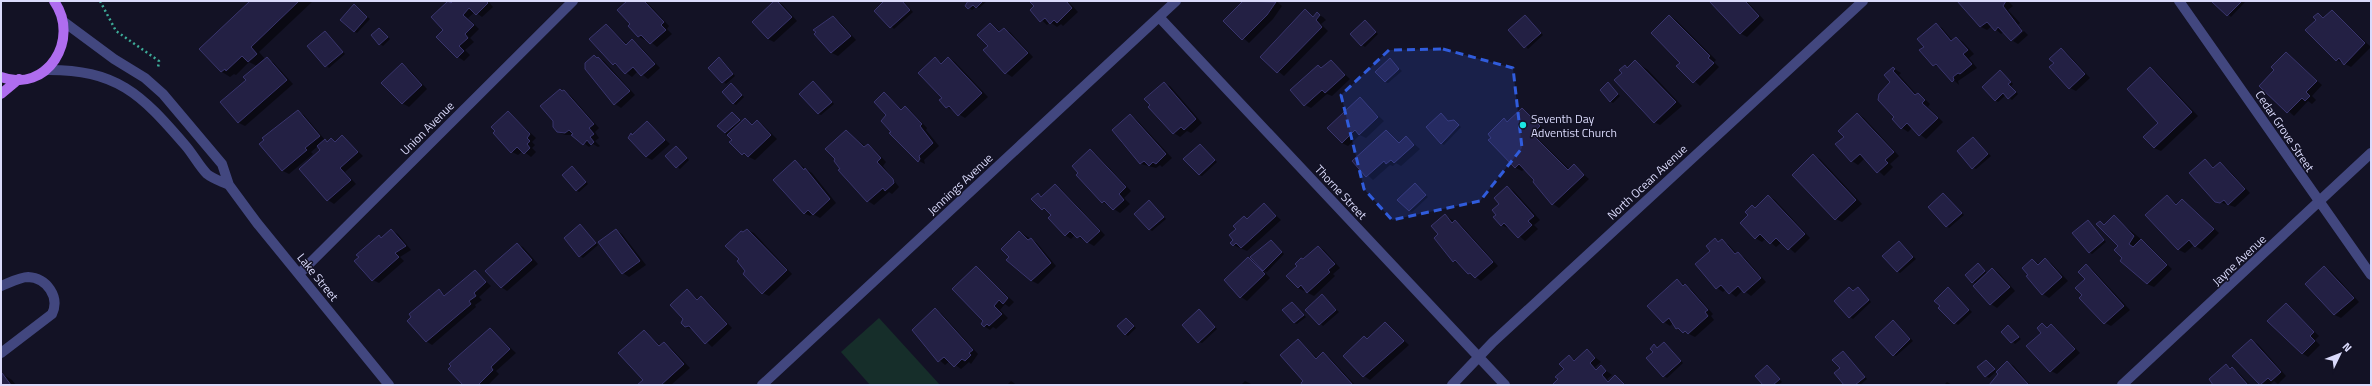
<svg xmlns="http://www.w3.org/2000/svg" width="2372" height="386" viewBox="0 0 2372 386" font-family="'Titillium Web',sans-serif">
<style>
.green{fill:#162e2a}
.shadow{fill:#0007}
.building{fill:#232044;stroke:#39356d}
.lines{fill:none;stroke-linecap:round;stroke-linejoin:round}
.path{stroke:#3dab98;stroke-width:2.5;stroke-dasharray:2 3;stroke-linecap:butt}
.minor{stroke:#42477f;stroke-width:10}
.major{stroke:#af6def;stroke-width:10}
.marked{fill:#305cdc;fill-opacity:0.2;stroke:#305cdc;stroke-width:3;stroke-dasharray:8 5;stroke-linejoin:round}
.poi-dot{fill:#1be5e2;stroke:#131225;stroke-width:1.5}
.labels{text-anchor:middle;dominant-baseline:central;stroke-width:3;stroke-linejoin:round;paint-order:stroke}
.poi-label{font-size:12px;fill:#dadafb;stroke:#131225;text-anchor:start}
.street-label{font-size:12px;fill:#dadafb;stroke:#131225}
</style>
<rect width="100%" height="100%" fill="#131225"/>
<path class="green" d="M879 318 940 385H870L841 352Z"/>
<path class="shadow" d="M251 1H313L259 52 265 59 273 62 293 84 245 126 239 123 221 102 247 80 257 66 249 62 236 75 234 74 230 77 222 72 200 50Z
M454 1H488L493 7 482 17 475 12 468 18 479 29 470 38 474 42 465 50 470 55 464 61 458 57 445 30Z
M629 1H646L669 26 667 29 672 34 657 47 647 39 645 40 639 37 630 26 632 24Z
M776 1 782 4 797 21 774 42 768 39Z
M886 1H903L913 12 894 29 875 11Z
M970 1H987L979 8 976 7 972 10 969 8Z
M1031 1H1068L1078 12 1063 26 1061 24 1057 27 1050 22 1047 25 1031 10 1036 7Z
M1245 1H1276L1282 6 1273 19 1249 43 1224 21Z
M1711 1H1747L1764 20 1747 37 1740 33Z
M1958 1H2008L2013 6 2008 10 2020 23 2018 25 2022 29 2012 41 2004 32 2001 34 1992 26 1987 30 1981 27Z
M2213 1H2244L2245 2 2231 17Z
M354 5 370 19 357 33 354 31Z
M1305 11 1314 17 1317 14 1323 17 1326 20 1321 24 1328 31 1284 76 1261 57Z
M2332 11 2371 47 2351 67 2337 60 2317 20 2318 14 2325 18Z
M1525 16 1543 35 1528 49 1510 30Z
M1670 16 1676 20 1716 60 1714 62 1719 67 1700 86 1678 66 1681 63Z
M833 17 839 21 856 40 838 56 832 53 815 34Z
M1365 21 1378 34 1365 47 1362 45Z
M991 24 1001 32 1004 29 1010 32 1033 57 1012 77 1006 73 989 46Z
M1936 24 1942 28 1953 41 1957 38 1963 42 1974 54 1969 58 1977 68 1958 81 1959 85 1941 68 1934 65 1921 51 1925 47Z
M607 25 627 44 632 40 638 44 660 68 648 79 638 71 632 77 614 64 591 39Z
M380 29 390 39 383 46 380 44Z
M2024 31 2028 35 2018 44 2013 41Z
M325 32 345 54 329 68 308 46Z
M2061 49 2067 53 2090 78 2076 91 2070 88 2055 64Z
M2286 53 2322 85 2312 96 2316 100 2312 104 2308 101 2294 116 2261 86 2276 70Z
M594 56 604 61 635 95 621 108 615 104Z
M935 58 943 64 949 58 955 62 988 97 965 118 947 107Z
M722 60 735 76 726 84 709 68Z
M1390 60 1402 71 1388 83 1385 82Z
M1331 61 1350 79 1332 96 1327 94 1311 108 1305 105 1318 66 1322 69Z
M1635 62 1648 70 1682 106 1660 125 1654 122 1623 73 1625 66 1628 68Z
M402 65 408 68 427 89 409 107 402 103Z
M1893 68 1901 73 1899 75 1917 95 1924 98 1930 104 1928 107 1943 122 1926 139 1912 128 1908 132 1902 128 1893 119 1895 117 1892 82Z
M2150 69 2156 72 2198 116 2161 151 2154 148 2159 123Z
M2001 71 2013 84 2011 86 2018 94 2012 100 2006 95 1998 102 1995 100Z
M813 82 834 104 821 115 818 114Z
M1164 83 1170 86 1202 123 1191 133 1187 131 1180 137 1174 133 1149 107Z
M731 84 744 97 736 105 733 103Z
M1608 84 1620 96 1613 103 1610 101Z
M564 91 570 95 599 128 595 132 599 138 595 141 600 146 598 147 593 144 589 147 573 135H565L558 132Z
M884 93 902 110 905 107 911 111 927 128 926 130 939 146 924 160 925 164 919 161 888 115Z
M1360 99 1384 121 1366 138 1360 135 1348 146 1342 143Z
M1522 109 1545 130 1537 138 1570 170 1574 166 1589 179 1559 208 1553 204 1525 169 1522 171 1516 168 1490 140 1504 119 1508 122Z
M298 111 304 115 325 140 328 142 331 139 336 142 343 137 363 156 345 172 356 184 334 204 328 200 300 170 322 150 318 146 311 152 313 154 289 174 283 171 260 144Z
M508 112 536 138 532 142 535 145 532 148 536 152 531 157 523 151 518 155 512 152Z
M733 113 742 122 745 119 753 125 757 121 763 125 777 139 755 160 743 154 725 133Z
M1441 114 1449 122 1454 121 1461 127 1444 145 1441 143Z
M1858 114 1864 118 1899 156 1890 164 1893 167 1884 176 1865 158 1858 165 1852 161 1845 137Z
M1130 115 1136 119 1172 158 1162 167 1160 165 1156 168 1141 164 1121 142Z
M647 122 670 144 652 160 646 157 631 134 633 135Z
M846 131 866 147 868 145 874 149 886 162 883 166 899 187 892 194 889 192 874 205 868 201 840 171Z
M1387 131 1400 143 1406 137 1420 149 1401 166 1396 163 1393 166 1390 165 1373 180 1353 161Z
M1973 139 1991 156 1976 169 1973 168Z
M1200 145 1217 162 1202 176 1199 175Z
M676 147 689 160 680 169 666 156Z
M1090 150 1096 154 1131 191 1124 198 1130 204 1120 213 1103 202Z
M1814 156 1820 159 1862 204 1842 222 1836 219Z
M2205 160 2215 168 2220 163 2226 167 2250 193 2235 207 2216 201Z
M795 161 812 173 836 203 820 218 813 214 810 216 804 213Z
M575 169 588 184 579 192 576 190Z
M1055 185 1061 189 1105 235 1094 246 1075 235 1071 239 1065 235 1053 215 1043 209 1038 194 1043 197Z
M1415 185 1428 197 1412 212 1409 211Z
M1507 187 1514 191 1540 220 1534 225 1538 229 1525 241 1509 227 1508 228 1501 225 1498 215Z
M1943 194 1964 215 1949 228 1929 207Z
M1768 196 1775 200 1810 238 1795 253 1782 242 1776 247 1766 238 1762 242 1755 238 1750 215Z
M2167 196 2178 205 2182 200 2188 204 2219 233 2202 250 2194 245 2185 253 2179 250 2146 215Z
M1149 202 1166 219 1152 231 1149 229Z
M1264 204 1281 220 1247 251 1233 245 1237 229 1245 217 1248 219Z
M1445 216 1461 225 1498 266 1481 281 1454 261 1440 234Z
M2114 217 2147 244 2172 269 2154 287 2147 284 2124 258 2120 246 2100 222 2105 225Z
M2088 221 2106 242 2092 254 2089 252Z
M581 226 598 245 583 258 580 256Z
M391 230 398 234 411 250 400 257 404 261 379 283 373 280 382 239Z
M616 230 622 234 646 265 629 277 623 273 600 243Z
M747 230 754 233 792 274 769 296 763 293 740 260 744 233Z
M1020 232 1037 243 1056 266 1038 284 1032 281 1010 257Z
M1715 240 1728 244 1737 254 1744 257 1766 282 1751 296 1743 290 1736 297 1726 289 1723 292 1717 288 1712 251Z
M1271 241 1284 254 1267 272 1263 270 1270 278 1247 301 1241 297 1248 258 1257 263Z
M1899 242 1916 259 1900 273 1897 271Z
M517 244 523 247 538 264 507 291 501 287Z
M1318 247 1324 250 1340 268 1333 274 1335 276 1314 296 1298 288 1287 276Z
M2045 259 2051 263 2068 281 2049 298 2043 294 2027 276 2032 260 2039 264Z
M1978 265 1988 274 1993 269 1999 273 2015 291 1997 308 1991 304 1974 286 1976 284 1973 282Z
M2086 265 2092 269 2130 310 2111 326 2105 323 2083 296Z
M976 267 1014 302 1009 307 1005 304 1000 310 1008 318 996 329 993 327 990 330 984 326Z
M2325 267 2331 271 2359 302 2341 318 2335 315 2306 284Z
M475 271 491 286 479 297 482 300 475 305 476 307 432 345 426 341 439 290 446 296Z
M1677 280 1691 289 1713 314 1711 316 1714 320 1695 337 1677 328 1673 323 1670 326 1664 322 1649 306Z
M1849 288 1854 292 1858 289 1861 290 1871 302 1853 319 1850 317Z
M1948 288 1972 312 1958 325 1955 323Z
M687 290 699 300 701 297 707 301 732 328 712 347 694 330 685 327 684 318Z
M1322 296 1339 312 1323 326 1306 310Z
M1292 303 1306 317 1297 324 1294 323Z
M2286 304 2319 336 2315 340 2320 345 2308 357 2302 353Z
M935 310 941 313 978 354 971 364 969 362 961 369 950 361 945 365 925 347Z
M1199 311 1217 329 1202 343 1199 342Z
M1126 319 1136 328 1128 336 1125 334Z
M1385 323 1409 345 1370 380 1364 376 1368 340Z
M1896 323 1913 341 1896 356 1894 355Z
M2042 325 2048 328 2051 325 2057 329 2080 353 2057 374 2051 371Z
M2008 327 2021 339 2015 344 2003 332Z
M490 329 516 353 496 371 499 374 488 385H465Z
M644 331 661 346 664 343 670 347 690 368 671 385H638L644 380Z
M1298 340 1317 358 1323 353 1329 357 1355 385H1304Z
M2251 340 2258 344 2286 376 2278 384 2274 381 2270 385H2260L2234 356Z
M1667 345 1683 363 1667 378 1664 376 1655 352V346L1658 348Z
M1587 350 1601 362 1595 367 1598 370 1601 367 1612 375 1607 379 1610 382 1615 376 1626 385H1553L1565 369 1569 357 1576 360Z
M1843 352 1867 379 1860 385H1845L1841 368Z
M1986 361 1997 372 2007 362 2014 366 2030 385H1989L2000 374 1997 371 1989 378 1986 376Z
M2226 365 2238 372 2250 385H2214Z
M1768 367 1782 382 1778 385H1764Z
M2 374 12 380 16 385H1Z
M1011 381 1014 383 1016 385H1007Z
M1245 381 1253 385H1241Z
M1947 382 1952 385H1944Z"/>
<path class="building" d="M250 1H299L251 47 257 54 248 62 242 56 226 71 225 69 221 72 199 49Z
M448 1 451 3 453 1H486L488 3 476 15 469 8 463 15 474 25 465 34 468 38 459 46 464 51 457 58 436 37 443 30 431 17Z
M627 1H644L664 22 661 25 666 30 650 44 641 35 638 37 628 26 630 24 617 10Z
M774 1H777L792 17 768 39 752 22Z
M884 1H902L910 10 890 28 874 11Z
M968 1H983L976 8 973 5 968 9 965 6Z
M1029 1H1066L1072 8 1057 23 1054 20 1050 24 1045 18 1040 22 1030 10 1034 6Z
M1243 1 1276 2 1267 15 1242 40 1223 21Z
M1709 1H1745L1759 16 1740 34Z
M1957 1H2006L2003 6 2022 31 2011 41 1998 27 1995 31 1987 22 1980 27Z
M2211 1H2242L2227 16Z
M354 4 367 17 354 32 340 20Z
M1305 9 1313 17 1317 12 1320 15 1316 20 1322 27 1277 73 1260 57Z
M2332 10 2365 43 2344 65 2339 58 2336 61 2305 30 2316 20 2313 17 2318 13 2323 18Z
M1525 15 1541 33 1524 48 1508 30Z
M1669 15 1710 56 1708 58 1714 63 1693 83 1676 66 1680 63 1651 33Z
M833 16 851 36 831 53 814 34 816 32 813 30Z
M1365 20 1376 32 1361 46 1350 34Z
M990 23 999 32 1004 28 1028 53 1005 74 983 50 988 46 977 35Z
M1936 23 1951 41 1956 37 1968 50 1963 54 1972 64 1960 74 1958 73 1953 77 1954 80 1952 82 1936 64 1933 66 1919 50 1924 47 1917 39Z
M606 24 626 45 632 39 655 64 641 76 633 67 625 74 615 63 613 65 589 39Z
M379 28 388 37 379 45 371 35Z
M325 31 343 52 325 67 307 46Z
M2061 48 2085 74 2069 89 2049 67 2054 63 2049 59Z
M2286 52 2317 81 2306 92 2310 96 2305 101 2302 98 2287 113 2259 86 2274 70 2271 67Z
M594 55 597 58 598 57 630 91 614 105 585 69V63Z
M267 57 287 80 238 123 220 102 246 80 243 77Z
M719 57 733 74 722 83 708 68Z
M935 57 941 64 948 57 982 93 958 116 949 106 946 108 939 100 942 98 918 73Z
M1390 58 1399 69 1385 82 1375 72Z
M1331 60 1345 75 1325 93 1322 90 1304 106 1290 90 1318 65 1321 68Z
M1635 60 1676 102 1654 123 1614 80 1622 73 1619 70 1625 65 1627 68Z
M402 63 422 85 402 104 381 83Z
M1893 67 1895 69 1893 71 1915 95 1918 93 1925 100 1922 103 1938 118 1919 136 1907 123 1901 129 1892 119 1894 117 1878 100 1879 94 1890 82 1884 75Z
M2150 67 2192 112 2154 148 2143 137 2158 123 2127 89Z
M2000 70 2011 82 2008 84 2016 92 2008 99 2003 93 1995 101 1982 87Z
M813 81 832 102 818 114 799 94Z
M1164 82 1196 119 1184 130 1181 127 1173 134 1148 107 1150 105 1144 99Z
M1608 82 1618 94 1610 102 1600 90Z
M731 83 742 95 733 104 722 92Z
M560 89 562 91 564 90 594 124 589 128 594 134 590 137 594 142 591 145 587 140 583 145 571 135 573 134 569 130 565 133 557 132 553 127V121L540 106Z
M884 92 901 110 905 106 922 124 920 126 933 143 919 156 920 159 918 162 889 133 891 132 881 121 886 115 874 102Z
M1360 97 1378 117 1359 135 1355 130 1342 143 1327 128Z
M1522 108 1540 126 1532 134 1568 170 1574 164 1584 175 1552 205 1533 182 1534 180 1519 164 1515 168 1488 140 1491 138 1488 134 1504 118 1507 122Z
M298 110 320 136 305 148 307 150 282 171 259 144 264 140 262 138Z
M508 111 530 134 527 138 530 141 527 144 530 148 524 154 517 147 511 153 493 133 495 131 491 127Z
M732 112 740 120 725 133 717 126Z
M1441 113 1448 121 1454 120 1459 125 1441 144 1426 127Z
M1857 113 1894 152 1885 160 1888 163 1877 173 1860 154 1851 162 1835 144 1844 137 1838 131Z
M1130 114 1166 154 1156 164 1153 162 1149 166 1144 161 1140 164 1112 130Z
M745 118 752 125 757 120 771 135 748 157 744 153 742 155 729 142 732 140 727 135Z
M647 121 665 140 646 157 628 138 631 133 632 135Z
M846 130 864 147 868 144 881 158 877 162 893 179 894 183 885 191 883 188 867 202 838 170 840 169 834 161 835 159 825 149Z
M1386 130 1399 143 1406 136 1414 145 1394 163 1391 160 1386 164 1384 161 1366 177 1352 161Z
M342 135 358 152 340 168 351 180 327 201 299 169 320 150 317 146 325 139 327 142 331 138 335 142Z
M1973 137 1988 154 1972 169 1957 151Z
M1200 144 1215 160 1199 175 1183 159Z
M676 146 687 158 676 168 665 156Z
M1090 149 1126 187 1119 194 1124 200 1113 210 1104 201 1102 203 1076 175 1078 173 1072 166Z
M1813 154 1856 200 1835 220 1792 175Z
M2205 159 2213 168 2220 162 2245 189 2228 205 2224 200 2220 203 2215 202 2189 173Z
M795 160 804 170 805 168 830 199 813 215 808 210 804 214 773 180Z
M572 166 586 182 576 191 562 175Z
M1415 183 1426 195 1409 211 1397 200Z
M1055 184 1100 231 1087 243 1080 236 1077 238 1070 231 1065 236 1048 218 1051 215 1044 208 1042 210 1031 199 1038 193 1041 197Z
M1507 186 1534 216 1528 221 1532 225 1518 238 1504 223 1501 226 1493 217 1496 215 1492 210 1499 204 1494 198Z
M1943 193 1962 213 1946 227 1928 207Z
M1768 195 1805 234 1788 250 1776 238 1770 244 1760 234 1755 239 1740 223 1748 215 1745 212 1752 205 1755 208Z
M2167 195 2176 205 2182 199 2214 229 2195 247 2189 240 2178 250 2145 215Z
M1149 200 1164 217 1149 230 1134 214Z
M1264 203 1276 216 1241 248 1236 243 1233 246 1230 243 1233 240 1229 235 1236 229 1233 226 1244 216 1247 219Z
M1445 214 1452 223 1455 220 1493 262 1475 278 1470 273 1468 274 1455 260 1453 262 1434 238 1438 234 1431 226Z
M2114 215 2134 236 2129 244 2133 247 2141 239 2167 265 2147 284 2120 261 2122 258 2114 250 2118 246 2096 224 2100 221 2104 225Z
M2088 220 2104 240 2089 253 2072 233Z
M580 224 596 243 579 257 564 238Z
M391 229 406 246 395 253 399 257 372 281 354 261 359 257 356 255 379 235 381 238Z
M616 229 640 261 622 274 598 242Z
M747 229 787 270 762 294 743 274 745 271 737 261 739 259 725 246 741 231 743 232Z
M1019 231 1028 240 1031 238 1051 263 1031 281 1006 260 1009 257 1001 249Z
M1715 238 1718 242 1722 239 1735 254 1738 252 1761 278 1744 293 1738 286 1729 294 1721 285 1716 289 1695 264 1710 251 1706 246Z
M1271 240 1282 252 1263 271 1250 257Z
M1899 241 1913 257 1897 272 1882 256Z
M517 243 532 260 501 288 485 271Z
M1318 246 1335 264 1328 270 1330 272 1307 293 1301 285 1298 288 1286 276 1297 266 1295 264 1301 258 1303 259Z
M1248 257 1265 274 1240 298 1224 280Z
M2045 258 2062 277 2042 295 2026 276 2028 275 2022 268 2032 259 2038 265Z
M1978 263 1985 271 1972 283 1965 275Z
M2086 264 2124 306 2104 324 2079 298 2082 295 2075 288 2085 279 2078 272Z
M976 266 1008 298 1003 304 999 300 994 306 1002 314 989 326 987 324 984 327 981 324 983 321 952 289Z
M2324 266 2354 298 2334 315 2305 284Z
M1992 268 2010 287 1990 305 1973 286Z
M475 270 486 282 474 293 476 296 469 301 471 304 426 342 407 321 411 317 409 314 439 289 444 296Z
M1677 279 1683 286 1685 284 1708 310 1705 312 1708 316 1688 334 1685 331 1683 333 1678 328 1676 329 1669 318 1663 323 1647 306Z
M1849 287 1853 291 1858 287 1869 300 1849 318 1834 301Z
M1948 287 1969 310 1954 324 1938 308 1940 306 1934 301Z
M687 289 697 300 701 296 727 324 705 344 689 326 685 327 681 323 683 319 670 305Z
M1322 294 1336 310 1319 325 1305 310Z
M1292 302 1304 315 1294 323 1282 310Z
M2286 303 2314 332 2310 336 2315 341 2302 354 2267 321Z
M935 308 973 350 969 353 971 355 965 361 962 359 954 367 944 357 938 362 912 330Z
M1199 309 1215 327 1198 343 1182 325Z
M1126 318 1134 326 1125 335 1117 326Z
M1893 320 1910 339 1893 356 1875 337Z
M1385 322 1404 341 1363 377 1343 356 1364 336 1367 339Z
M2042 323 2047 328 2051 324 2075 349 2050 372 2026 346 2041 333 2037 328Z
M2008 325 2019 337 2011 343 2001 332Z
M490 328 510 349 491 367 493 370 478 385H463L448 369 451 366 449 364Z
M644 330 659 346 664 342 684 364 661 385H637L643 380 618 353Z
M1298 339 1316 359 1323 352 1353 385H1302L1301 383 1303 381 1280 355Z
M2251 339 2281 372 2271 381 2268 378 2260 385 2232 356Z
M1664 342 1681 361 1663 377 1646 358 1653 352 1650 349 1654 344 1657 348Z
M1587 349 1595 358 1590 363 1596 370 1601 365 1606 371 1602 375 1608 382 1615 375 1625 385H1552L1558 379 1555 377 1564 369 1559 364 1569 355 1574 361Z
M1843 351 1865 377 1855 385H1844L1834 373 1840 368 1832 360Z
M1986 360 1995 369 1985 377 1977 367Z
M2007 361 2028 384 2027 385H1989L1998 374 1996 372Z
M2226 364 2230 369 2232 367 2248 385H2213L2209 379Z
M1767 365 1780 379 1773 385H1763L1755 376Z
M2 373 11 385H1Z"/>
<g class="lines">
<path class="path" d="M100 1 116 31 159 61 158 68"/>
<path class="minor" d="M2179 1 2371 275
M1159 17 1505 385
M64 22 114 59 145 78 163 94 222 164 229 185 257 223 389 385
M45 70C117 69 141 94 185 145 193 154 199 166 207 174 213 179 223 182 229 185
M299 274 573 1
M1 286C9 283 20 277 28 277 47 278 60 297 52 314L1 353
M762 385 1176 1
M1452 385 1493 342 1863 1
M2122 385 2371 153"/>
<path class="major" d="M1 77C47 94 81 39 54 1
M1 94 19 79"/>
</g>
<path class="marked" d="M1443 49 1513 68 1522 148 1480 201 1392 220 1364 189 1341 95 1389 50Z"/>
<circle class="poi-dot" cx="1523" cy="125" r="4"/>
<g class="labels">
<g class="poi-label">
<text x="1531" y="118">Seventh Day<tspan x="1531" dy="14">Adventist Church</tspan></text>
</g>
<g class="street-label">
<text transform="translate(427 128) rotate(-45)">Union Avenue</text>
<text transform="translate(2285 131) rotate(56)">Cedar Grove Street</text>
<text transform="translate(1647 182) rotate(-43)">North Ocean Avenue</text>
<text transform="translate(960 184) rotate(-43)">Jennings Avenue</text>
<text transform="translate(1341 192) rotate(47)">Thorne Street</text>
<text transform="translate(2239 260) rotate(-43)">Jayne Avenue</text>
<text transform="translate(318 277) rotate(51)">Lake Street</text>
</g>
</g>
<rect width="2372" height="386" fill="none" stroke="#dadafb" stroke-width="4"/>
<g transform="translate(2340 354) rotate(47)" stroke="#131225" stroke-width="3" paint-order="stroke">
<path d="M0-3L7 15L0 10L-7 15Z" fill="#dadafb"/>
<text y="-6" font-size="11" font-weight="bold" text-anchor="middle" fill="#dadafb">N</text>
</g>
</svg>
